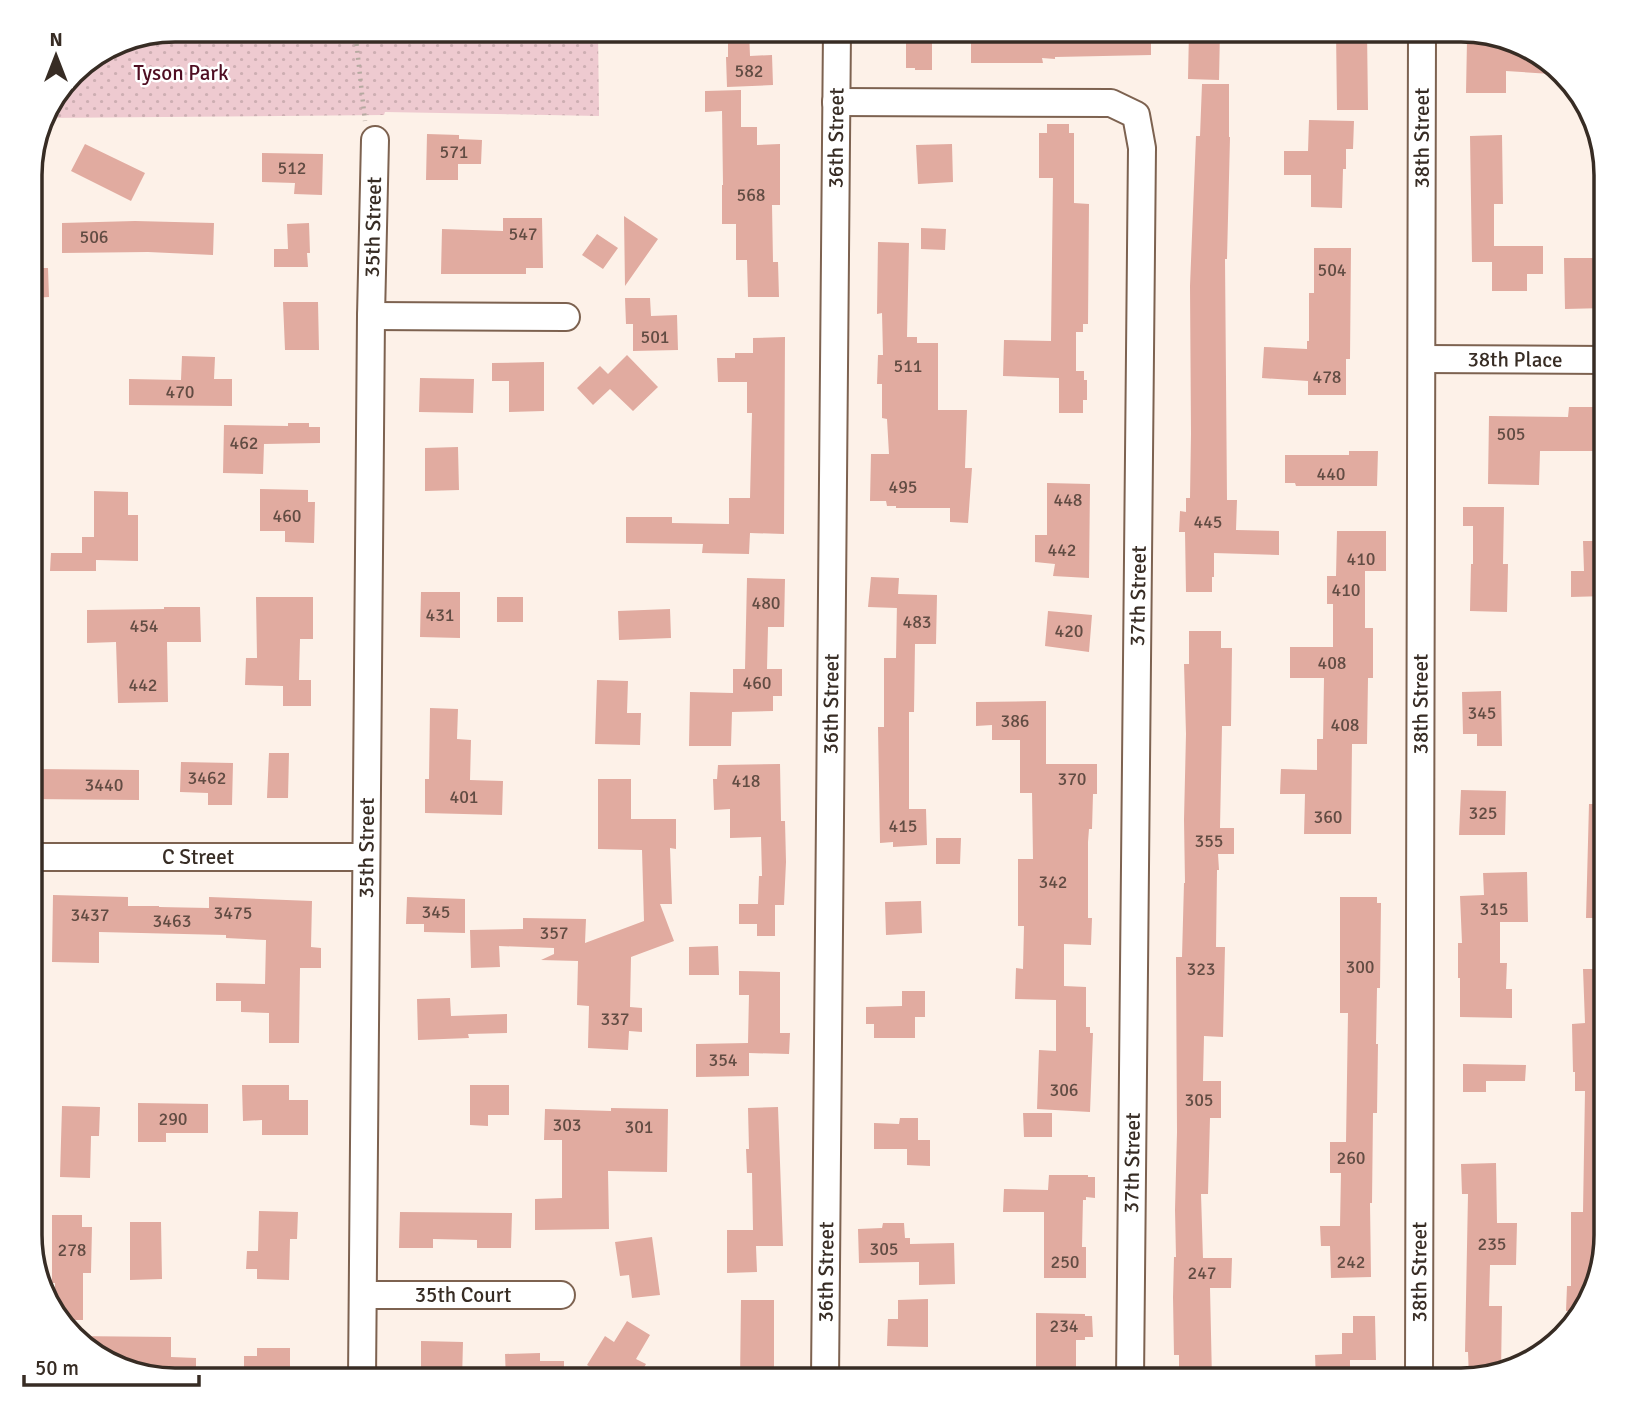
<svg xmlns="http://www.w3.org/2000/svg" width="1636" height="1410" viewBox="0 0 1636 1410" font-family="Signika,sans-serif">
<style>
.park{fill:url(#park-dots)}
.building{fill:#e1aba0}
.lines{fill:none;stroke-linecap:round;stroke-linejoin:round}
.street-casing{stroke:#7d6250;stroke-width:30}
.path{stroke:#b6aaa1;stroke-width:4.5;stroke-dasharray:2 5;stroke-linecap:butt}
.street{stroke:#fff;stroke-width:26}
.labels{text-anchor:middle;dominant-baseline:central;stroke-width:5;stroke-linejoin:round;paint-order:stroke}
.number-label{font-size:18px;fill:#624c43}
.park-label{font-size:21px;fill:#4f0e22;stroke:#fff}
.street-label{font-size:21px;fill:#372c24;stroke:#fff}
.rim{fill:none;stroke:#372c24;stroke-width:3.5}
</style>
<defs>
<pattern id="park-dots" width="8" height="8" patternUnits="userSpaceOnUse" patternTransform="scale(1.75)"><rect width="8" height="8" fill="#eecad0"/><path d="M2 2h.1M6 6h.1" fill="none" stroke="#cdaeb2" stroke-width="1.8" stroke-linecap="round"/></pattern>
</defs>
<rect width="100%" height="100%" fill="#fdf1e8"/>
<path class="park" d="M175 30H598L599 116 385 112 384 115 43 118 45 111 79 66 120 41Z"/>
<path class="building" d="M728 30H749L750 56 772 55 773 85 727 87 726 57H728Z
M906 30H932V70H915V68H906Z
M1063 30H1151V55L1055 57V59L1042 58 1043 63H971V32Z
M1189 30H1220L1219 80 1188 79Z
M1336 30H1367L1368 110H1337Z
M1467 40 1517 41 1564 72 1566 75 1506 71V93H1466Z
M1202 84H1229V137H1230L1227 259H1225L1227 500H1237L1236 530 1279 531V555L1214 553V577H1212V592H1186L1185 532H1179L1180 511 1186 512V498H1190L1191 434 1190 286 1196 136H1200Z
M741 90V127H757V145L780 144V205H772L773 262H778L779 297H748L747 260H736V224H722V185H723L722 111 705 112V91Z
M1309 120 1354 121 1353 149H1346V169H1343L1342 208 1311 207V175H1284V151H1308Z
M1047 124H1069V133H1074V203L1089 204 1088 324H1083V332H1076V371H1084V380H1087V400H1083V413H1059V378L1003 376 1004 340 1051 341 1053 178H1039V133H1047Z
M427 134 459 135V139L482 140 481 164H458V180H426Z
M1502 135 1503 204H1494V246H1543V274H1527V291H1492V262H1472L1470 136Z
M85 144 145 173 131 201 71 171Z
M952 144 953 182 918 184 916 145Z
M262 153 323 154 322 195 294 194 295 183 262 182Z
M624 216 658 239 625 286Z
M503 218H542L543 268H526V274H441L442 229 503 231Z
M135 221 214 223 213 255 148 252 62 253V223Z
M309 223 310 253H307L308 267H274V249H288L287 224Z
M921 228 946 229 945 250 921 249Z
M597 234 618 248 603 269 582 255Z
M878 242 909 243 907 337H917V343H938V410H967L965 468H972L968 523 950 522V508H896V506H887L886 501H870L871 454H889L887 419 882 418V384H877L878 355H883L882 313 877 314Z
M1314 248H1351L1350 359H1346V395H1308V381L1262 378 1264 347 1307 349V341H1309V293H1314Z
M1564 258H1606V308L1565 309Z
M30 268H48L49 297 30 298Z
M625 298H650L651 316 677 315 678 350 633 351V324H626Z
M283 302H318L319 350H285Z
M785 337 784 534 750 533 749 554 702 553 703 544 626 543V517H672V523L729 524V498H750L752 413H747V382H718L717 358H735V353H753V338Z
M627 355 658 387 633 411 610 389 593 405 577 388 600 366 608 374Z
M182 356 215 357 214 379H232V406L129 405V379L181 380Z
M544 362V411L509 412V381H492V363Z
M420 378 474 379 473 413 419 412Z
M1569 407H1603L1602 424H1606V451H1540L1539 485 1488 484 1489 416 1568 417Z
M288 423H309V427H320V443L264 444 263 474 223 473 224 425 288 426Z
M458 447 459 490 425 491V448Z
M1349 451H1378L1377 486H1296L1295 483H1285V455H1349Z
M1047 483 1090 484 1089 578 1053 576 1055 564 1035 562V535H1047Z
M260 489 308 490V502H315L314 543 285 542V531H260Z
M94 491 128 492V515H138V561L96 560V571H50L51 553H82V537H94Z
M1463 507H1504L1503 564H1508L1507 612 1470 611 1471 564H1473V526H1463Z
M1337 531H1386V571H1365V628H1373V678H1368L1367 744H1352L1351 834H1304L1305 794H1280L1281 769 1317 770V739H1323L1324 678H1290V647H1333V604H1327V576H1336Z
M1583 541H1606V596L1571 597V571H1584Z
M871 577 899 578 898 594 937 595 936 644H915L914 712H909V809H926L927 845 893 847V842L880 843 878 727H884V658H896L897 602V608L868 607Z
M747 578 785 579 784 627H768L767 669H782V696H773V711L732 712 731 746H689L690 692 733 693V669H745Z
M421 592H460V638L420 637Z
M256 597H313V639H300L299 680H311V706H283V686L245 685 246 658H257Z
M497 597H523V622H497Z
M164 607H200L201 642H167L168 702 118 703 116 642 87 643V610L164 609Z
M670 609 671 638 619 640 618 611Z
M1048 611 1092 615 1089 652 1045 646Z
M1189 631H1221V648H1232L1231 726H1222L1220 828H1234V854H1218L1219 870H1217L1216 947H1225L1223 1037 1204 1036 1203 1081H1221V1118H1210L1208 1194H1201L1203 1258H1232L1231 1288H1210L1212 1380H1179V1355H1174L1173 1297 1174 1257H1176L1175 1210 1177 1132 1176 957H1182L1184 883H1185L1184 820 1186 734 1184 664H1189Z
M597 680 628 681 627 713H641L640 745 595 744Z
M1501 691 1502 746H1477V734H1463L1462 692Z
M1046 701V764H1097V794H1093L1092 829H1089L1088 842V918H1092L1091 945 1064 944V986L1086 987V1027H1090V1033H1093L1090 1112 1037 1109 1039 1050 1056 1051V1000L1015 999 1016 968 1023 969 1024 926H1018V859H1033L1032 793H1020V740H992V725L976 726V702Z
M430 708 458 709 457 739 471 740 470 780 503 781 502 815 425 813V779H429Z
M269 753H289L288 798H267Z
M181 762 233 763 232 805H208V793L180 792Z
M780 764 781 821H785L786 862 784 905H775V936H757V924H739V904H758L759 876H762L761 837 730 838V809L714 810 713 779H717L718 765Z
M36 769 139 770V800L30 799V776H36Z
M598 779H631V819H676V849L670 848 672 904H660L674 941 631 957 630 1007 642 1008V1032L629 1031 628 1050 588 1048 589 1006 577 1005 578 961 541 960 554 954V948L499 946 500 967 471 968 470 930 523 929V918L586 919 585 943 644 921 642 850 598 849Z
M1461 790 1506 791 1505 835H1459Z
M1589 804H1606V918H1586Z
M936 838H961L960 864H936Z
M1527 872 1528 922H1500V963H1507L1506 989H1512V1018L1460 1017V978H1458V943H1462L1460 896 1484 895 1483 873Z
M53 895 128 897V906H159V907L209 908V897L312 901 311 947 321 948V968H300L299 1043H269V1013L241 1012V1001H216V983L265 984 266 940 226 938V935L99 932V963L52 962Z
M407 897 465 899V933L424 932V924H406Z
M1340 897H1377V903H1381L1380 988H1377L1376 1044H1378L1377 1113H1373L1372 1203H1370L1371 1277 1331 1278 1330 1246H1321L1320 1226H1340L1341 1173H1330V1142H1346L1348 1013H1340Z
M921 901 922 933 886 935 885 902Z
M718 946 719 975H689V947Z
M1583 969H1606V1244L1595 1291 1582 1311H1566L1567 1286H1571V1212H1583L1585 1091H1575V1072H1573L1572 1024 1585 1023Z
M739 971 780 972V1033H790L789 1054 749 1053V1076L696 1077V1044L748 1043 749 995H739Z
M902 991H925V1017H915V1038H874V1024H866V1007L902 1006Z
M450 998 451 1016 507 1014V1033L468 1034 469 1038 418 1040 417 999Z
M1463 1064 1526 1065 1525 1081H1486V1092H1463Z
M242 1085H289V1100H308V1135H262V1120L243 1121Z
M470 1085H509V1115H488V1126L470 1125Z
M138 1103 208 1104V1133H166V1142H138Z
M62 1106 100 1107 99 1136H91L90 1178 60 1177Z
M778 1107 783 1246H756L757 1272 727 1273V1230H753L752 1173H747L746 1149H749L748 1108Z
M611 1108 668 1109 667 1172 608 1171 609 1229 535 1230V1199L562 1198V1140H544L545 1109 611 1111Z
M1023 1113H1052V1137H1024Z
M900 1118H918V1140H930V1166L907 1165V1149H874V1123L899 1124Z
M1496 1163 1497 1223H1517L1516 1265H1490L1489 1306H1502L1501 1372 1469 1379 1468 1352H1465L1468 1194H1462L1461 1164Z
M1049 1175H1088V1177H1095V1198L1086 1197V1200H1083L1082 1247H1086V1278H1044V1212H1003L1004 1189 1048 1190Z
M259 1211 298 1212 297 1239H290L289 1280 257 1279V1269H246L247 1251H258Z
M400 1212 512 1213 511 1248H477V1240L433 1239V1248H399Z
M52 1215H82V1227H92L91 1273H83V1320H60L55 1312V1283H52Z
M130 1222H161L162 1279 130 1280Z
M883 1223H904L905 1238H910V1244L954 1243 955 1284 919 1285V1262L859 1263 858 1229 882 1228Z
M652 1237 660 1295 632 1298 629 1275 620 1276 615 1242Z
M928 1299V1347L887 1346 888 1319H898V1300Z
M741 1300H774V1380H740Z
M1036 1313 1085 1314V1316H1092L1093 1337H1085V1340H1076V1380H1036Z
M1353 1316H1375L1376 1360H1350V1379L1316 1380 1315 1355 1342 1354V1333H1353Z
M627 1321 650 1335 636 1359 646 1364 637 1380H612L587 1365 605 1336 614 1342Z
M71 1336 171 1337V1357L196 1358V1380H174L119 1369Z
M421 1341 463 1342 462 1380 427 1379 428 1368H421Z
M257 1348H290V1380H244V1356H257Z
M540 1353V1361H564V1380H506L505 1354Z"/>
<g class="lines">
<g class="street-casing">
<g id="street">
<path d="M836 102 1111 103 1136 115 1142 148 1130 1380"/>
<path d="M371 316 566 317"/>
<path id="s1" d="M1422 359 1606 360"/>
<path id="s2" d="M30 857H365"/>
<path id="s3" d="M363 1295H561"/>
<path id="s4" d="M362 1380 371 316 375 140"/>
<path id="s5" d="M825 1380 837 30"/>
<path id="s6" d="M1419 1380 1422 30"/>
</g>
</g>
<path class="path" d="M355 30 365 121"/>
<use href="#street" class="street"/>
</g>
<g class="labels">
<g class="number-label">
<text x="749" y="71">582</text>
<text x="454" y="152">571</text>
<text x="292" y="168">512</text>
<text x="751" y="195">568</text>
<text x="523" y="234">547</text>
<text x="94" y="237">506</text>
<text x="1332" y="270">504</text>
<text x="655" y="337">501</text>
<text x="908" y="366">511</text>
<text x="1327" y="377">478</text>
<text x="180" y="392">470</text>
<text x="1511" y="434">505</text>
<text x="244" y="443">462</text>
<text x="1331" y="474">440</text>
<text x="903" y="487">495</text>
<text x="1068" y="500">448</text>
<text x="287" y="516">460</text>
<text x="1208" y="522">445</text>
<text x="1062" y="550">442</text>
<text x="1361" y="559">410</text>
<text x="1346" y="590">410</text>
<text x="766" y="603">480</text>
<text x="440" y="615">431</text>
<text x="917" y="622">483</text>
<text x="144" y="626">454</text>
<text x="1069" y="631">420</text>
<text x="1332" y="663">408</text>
<text x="757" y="683">460</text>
<text x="143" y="685">442</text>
<text x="1482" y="713">345</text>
<text x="1015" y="721">386</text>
<text x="1345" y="725">408</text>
<text x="207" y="778">3462</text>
<text x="1072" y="779">370</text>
<text x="746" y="781">418</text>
<text x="104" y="785">3440</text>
<text x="464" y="797">401</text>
<text x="1483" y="813">325</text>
<text x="1328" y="817">360</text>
<text x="903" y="826">415</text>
<text x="1209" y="841">355</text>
<text x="1053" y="882">342</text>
<text x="1494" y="909">315</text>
<text x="436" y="912">345</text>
<text x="233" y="913">3475</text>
<text x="90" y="915">3437</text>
<text x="172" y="921">3463</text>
<text x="554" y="933">357</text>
<text x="1360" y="967">300</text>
<text x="1201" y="969">323</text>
<text x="615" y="1019">337</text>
<text x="723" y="1060">354</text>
<text x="1064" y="1090">306</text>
<text x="1199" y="1100">305</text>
<text x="173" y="1119">290</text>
<text x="567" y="1125">303</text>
<text x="639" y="1127">301</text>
<text x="1351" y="1158">260</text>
<text x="1492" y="1244">235</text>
<text x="884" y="1249">305</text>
<text x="72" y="1250">278</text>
<text x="1065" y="1262">250</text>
<text x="1351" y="1262">242</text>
<text x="1202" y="1273">247</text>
<text x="1064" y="1326">234</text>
</g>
<g class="park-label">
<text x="181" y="73">Tyson Park</text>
</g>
<g class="street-label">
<text stroke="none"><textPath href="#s5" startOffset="1242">36th Street</textPath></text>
<text stroke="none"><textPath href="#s6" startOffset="1242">38th Street</textPath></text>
<text stroke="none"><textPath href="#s4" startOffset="1153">35th Street</textPath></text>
<text stroke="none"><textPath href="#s1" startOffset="93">38th Place</textPath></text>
<text transform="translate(1138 596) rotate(-89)">37th Street</text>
<text stroke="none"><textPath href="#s5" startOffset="676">36th Street</textPath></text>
<text stroke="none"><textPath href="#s6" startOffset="676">38th Street</textPath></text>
<text stroke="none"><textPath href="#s4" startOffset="532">35th Street</textPath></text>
<text stroke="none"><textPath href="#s2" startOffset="168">C Street</textPath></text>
<text transform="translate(1132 1163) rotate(-89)">37th Street</text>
<text stroke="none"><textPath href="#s5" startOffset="108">36th Street</textPath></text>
<text stroke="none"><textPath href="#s6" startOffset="108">38th Street</textPath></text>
<text stroke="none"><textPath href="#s3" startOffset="100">35th Court</textPath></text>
</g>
</g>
<path d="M0 0H1636V1410H0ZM175 42H1461A133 133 0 0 1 1594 175V1235A133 133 0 0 1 1461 1368H175A133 133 0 0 1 42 1235V175A133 133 0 0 1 175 42Z" fill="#fff" fill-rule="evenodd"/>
<path class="rim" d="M175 42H1461A133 133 0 0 1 1594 175V1235A133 133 0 0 1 1461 1368H175A133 133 0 0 1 42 1235V175A133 133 0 0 1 175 42Z"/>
<g transform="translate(56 56)" stroke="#ffffff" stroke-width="5" paint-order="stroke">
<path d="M0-5L12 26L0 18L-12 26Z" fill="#372c24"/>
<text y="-10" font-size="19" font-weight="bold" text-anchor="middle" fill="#372c24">N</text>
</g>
<path d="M24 1375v10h175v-10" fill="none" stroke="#372c24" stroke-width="3.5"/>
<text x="35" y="1375" font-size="21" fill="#372c24" stroke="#ffffff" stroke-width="5" paint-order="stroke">50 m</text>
</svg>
